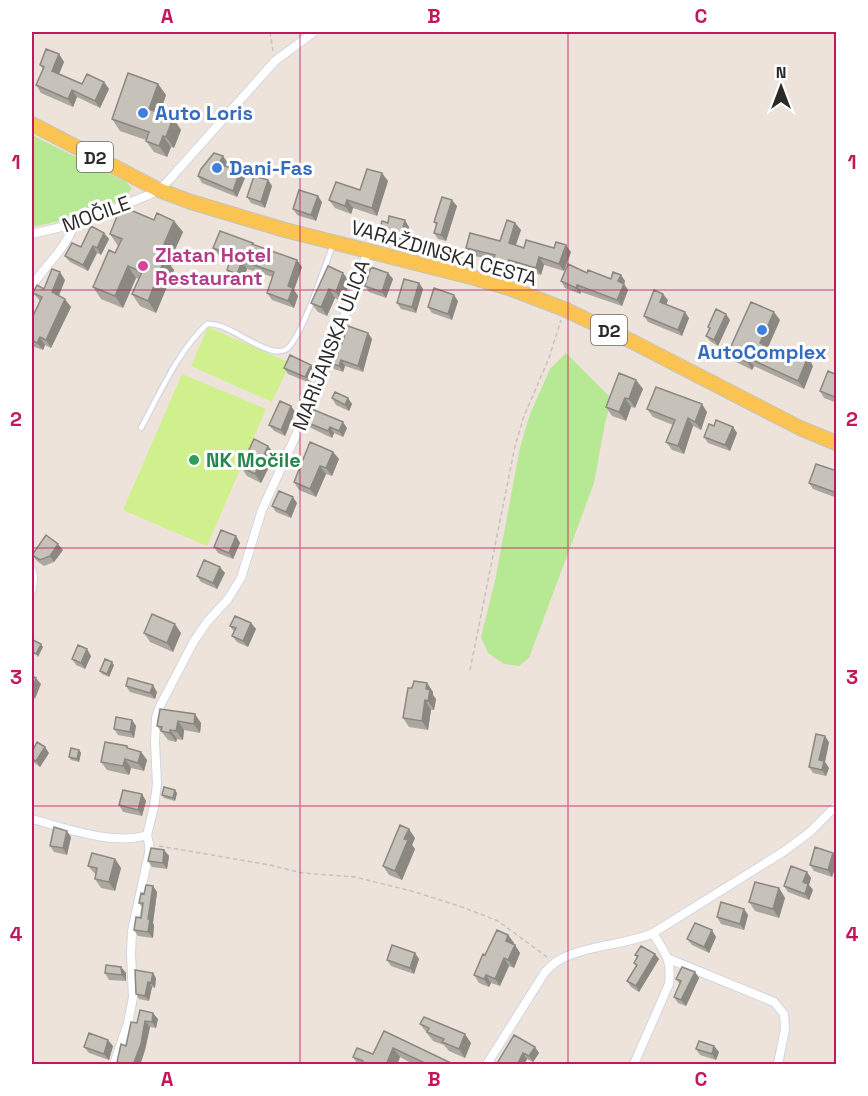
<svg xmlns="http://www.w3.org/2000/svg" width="868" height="1096" viewBox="0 0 868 1096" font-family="'Space Grotesk',sans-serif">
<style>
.green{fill:#b7e893}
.pitch{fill:#cff08d}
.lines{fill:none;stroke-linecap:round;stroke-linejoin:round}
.lane-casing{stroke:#d0d5e4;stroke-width:7}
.street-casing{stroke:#d0d5e4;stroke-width:10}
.primary-casing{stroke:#c3c3c3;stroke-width:16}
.path{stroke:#c3c3c3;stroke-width:1.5;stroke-dasharray:4.5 3;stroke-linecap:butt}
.lane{stroke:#fff;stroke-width:4.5}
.street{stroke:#fff;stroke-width:8}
.primary{stroke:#fbc452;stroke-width:14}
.wall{fill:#aba79f}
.shaded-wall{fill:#8b8882}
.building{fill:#c7c2b9;stroke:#8b8882;stroke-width:1.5}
.grid{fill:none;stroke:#c2185b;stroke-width:1.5;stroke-opacity:0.55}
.shop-dot{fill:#3f7fe0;stroke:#fff;stroke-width:2}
.hotel-dot{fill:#d1479c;stroke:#fff;stroke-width:2}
.leisure-dot{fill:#2e9e5b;stroke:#fff;stroke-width:2}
.labels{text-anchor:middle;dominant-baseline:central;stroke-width:6;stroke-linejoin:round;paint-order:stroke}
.shield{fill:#fff;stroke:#6a6a6a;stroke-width:1.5}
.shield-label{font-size:18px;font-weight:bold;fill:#2a2a2a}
.shop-label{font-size:20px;font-weight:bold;fill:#366cbe;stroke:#fff;text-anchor:start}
.street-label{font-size:20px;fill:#2a2a2a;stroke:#fff}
.hotel-label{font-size:20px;font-weight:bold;fill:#b23c85;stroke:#fff;text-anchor:start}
.leisure-label{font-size:20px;font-weight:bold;fill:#27864d;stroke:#fff;text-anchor:start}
.neatline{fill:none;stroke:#c2185b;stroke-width:2}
.grid-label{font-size:20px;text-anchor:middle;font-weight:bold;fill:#c2185b}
</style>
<rect width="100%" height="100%" fill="#ede3da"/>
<path class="green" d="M32 135 126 182 132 188 125 198 78 217 32 227Z
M566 353 612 399 605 423 594 483 529 658 519 666 504 664 488 653 481 637 495 581 520 448 530 414 550 369Z"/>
<path class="pitch" d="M208 327 290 363 272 402 191 366Z
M182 374 266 409 207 546 123 510Z"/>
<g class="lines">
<g class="lane-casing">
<path id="lane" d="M141 428C160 393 178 351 207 324 223 323 239 336 254 343 262 347 275 354 285 350 301 342 325 264 333 245"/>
</g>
<g class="street-casing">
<path id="street" d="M32 234 82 222 151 194 159 190 169 180 275 61 314 32
M32 286C45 266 66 248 74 225
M32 589 33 576 32 571
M32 819C66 828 113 846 147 835
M669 959 774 1002 784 1014 785 1029 778 1064
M114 1064 128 1023 133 997 131 954 132 931 149 853V844L147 835 154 807 157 784 155 742 156 718 160 706 194 641 207 622 228 599 241 578 262 510 322 378 368 251
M487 1064 545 972C548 969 552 965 556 962 583 945 623 946 653 933L783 852 810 832 836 806
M634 1064 669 984C672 958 665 954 653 933"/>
</g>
<g class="primary-casing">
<path id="primary" d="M32 124 159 190 191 202 285 230 475 278 509 288 564 309 633 342 800 428 836 443"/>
</g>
<path class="path" d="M270 32 273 51
M470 670 515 446 524 416 549 358 561 320
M159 846 270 865 302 873 355 877 415 892 462 907 498 921 547 957"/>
<use href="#lane" class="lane"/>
<use href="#street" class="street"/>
<use href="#primary" class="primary"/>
</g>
<path class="wall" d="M59 54 64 62 59 74 82 84 104 82 109 89 100 108 77 97 73 107 41 93 36 85 43 69 40 65Z
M158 84 166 95 160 113 173 118 181 130 174 148 171 147 167 157 154 152 146 141V140L120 131 112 119Z
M227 162 225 166 245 178 237 197 202 183 198 176Z
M268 180 272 186 265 208 251 203 247 197Z
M388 181 377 216 353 208 351 214 335 208 329 200Z
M322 202 316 221 297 215 293 209Z
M457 206 446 241 438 239 434 233 436 225 434 222Z
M154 220 174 221 183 232 173 254 175 256 171 266 174 270 156 313 140 306 132 294 139 279 136 278 123 308 101 299 93 287 115 253 118 246 110 234Z
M388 223 409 227 406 241 384 236 380 229Z
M515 223 521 230 516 245 524 248H554L571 252 564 271 544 265 541 275 514 267 512 272 498 267 495 261 471 255 466 248 500 241Z
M104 233 109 239 101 255 97 253 88 271 70 262 65 256Z
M253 243 254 245 302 267 294 290 298 296 294 308 272 300 267 293 273 277 247 269 242 282 232 278 227 270 230 260 219 255 213 248Z
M328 266 350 282 342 302 335 298 327 316 318 312 311 303Z
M388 273 393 279 386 298 369 292 365 286Z
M587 273 611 279 621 275 625 281 624 284 628 290 622 306 581 292 580 294 565 288 561 281Z
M65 280 59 296 71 307 51 348 45 345 43 350 32 346V318L40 301 33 293Z
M419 283 423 289 416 313 401 309 397 303Z
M668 300 666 304 689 318 682 336 648 322 644 316Z
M458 301 452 320 432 313 428 307Z
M730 320 718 346 711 342 706 336 709 329 708 327Z
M780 320 768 347 790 359 813 366 804 389 754 366 752 370 734 361 728 353Z
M368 333 372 339 363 372 345 366 343 372 334 369 330 363 341 346Z
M284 368 315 371 310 383 288 374Z
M837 375V403L824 398 820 391Z
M636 380 643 389 635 408 631 407 626 421 612 416 606 407Z
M332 398H348L352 404 349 411 336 405Z
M291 406 295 412 285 436 274 431 269 425Z
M647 409 707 412 701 430 693 426 684 454 672 450 666 442 673 425 653 417Z
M306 422 347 428 343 437 334 433 332 438 311 428Z
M714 426 733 427 737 433 730 451 708 443 704 437Z
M268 446 275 455 261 483 247 476 241 467Z
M333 452 339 459 332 476 326 474 316 497 299 490 294 482Z
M837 471V498L813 489 809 483Z
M297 503 291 518 276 512 272 506Z
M236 536 240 543 233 559 218 553 214 547Z
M63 550 54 562 44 566 37 561 32 555Z
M225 573 217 589 201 582 197 576Z
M251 623 256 629 248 647 237 642 232 636 234 632 230 626Z
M144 633H181L173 652 150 642Z
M91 656 85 669 76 665 72 659Z
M114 665 109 677 102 674 100 671Z
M427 683 433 692V695L436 699 434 710H431L428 730 409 727 403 718 412 688Z
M126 686 157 692 155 699 130 692Z
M160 709 201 723 200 733 184 730 183 740 177 739 176 742 168 740 157 726Z
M132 720 136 726 134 738 118 735 114 729Z
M829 742 825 762 829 768 826 776 813 773 809 767Z
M127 746 129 749 141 752 147 760 144 771 131 768 129 775 107 770 101 762Z
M79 750 81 753 79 762 71 760 69 757Z
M32 752 49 753 40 767 32 761Z
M177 793 175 801 164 798 162 795Z
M142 794 146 801 142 816 123 812 119 805Z
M71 837 67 855 54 852 50 846Z
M415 838 412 845 415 849 402 880 389 875 383 866Z
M164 850 169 856 167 869 152 867 148 861Z
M833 853 837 857V863L832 877 814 871 810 865Z
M115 859 121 868 115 891 101 888 95 879 96 875 88 866Z
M807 872 811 878 809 885 813 890 809 900 788 892 784 886Z
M153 886 157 892 153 923 154 925 153 938 138 936 134 930 141 918 142 907 139 903 144 894Z
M779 888 785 898 779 918 755 911 749 902Z
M744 909 748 915 744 930 721 924 717 917Z
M508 935 514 943 513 944 515 945 520 953 514 968 509 966 500 986 491 983 489 987 479 983 474 975 485 955Z
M716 937 709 953 692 945 687 939Z
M415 953 419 959 414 974 391 966 387 960Z
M655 954 659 959 639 992 631 987 627 981 636 966 634 963 637 958 635 955Z
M121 967 126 973V981L109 980 105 973Z
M135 970 156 978 155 988 152 987 149 1001 139 999 136 994Z
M695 972 699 978 686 1006 678 1003 674 997 680 984 676 979Z
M140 1010 158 1019 156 1028 150 1027 145 1050 140 1065H119L117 1062 126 1046 137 1023Z
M420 1024 471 1043 465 1058 449 1051 444 1045 433 1041Z
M384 1031 453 1064 454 1065H415L400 1057 397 1065H358L353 1057 373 1054Z
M113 1046 109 1060 89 1053 84 1047Z
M714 1046 719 1052 716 1060 700 1055 696 1049Z
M535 1047 539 1053 533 1062 527 1059 524 1065H496Z"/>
<path class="shaded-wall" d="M59 54 64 62 57 79 52 71Z
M104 82 109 89 100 108 95 101Z
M158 84 166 95 157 121 149 109Z
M72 90 77 97 73 107 68 99Z
M173 118 181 130 174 148 166 137Z
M163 136 171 147 167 157 159 146Z
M223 156 227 162 224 170 219 164Z
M240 171 245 178 237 197 233 191Z
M382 173 388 181 377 216 372 208Z
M268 180 272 186 265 208 261 202Z
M318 196 322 202 316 221 311 215Z
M347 200 353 208 351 214 345 206Z
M452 200 457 206 446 241 441 235Z
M405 220 409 227 406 241 401 235Z
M174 221 183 232 173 254 175 256 171 266 174 270 156 313 148 301 164 244Z
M515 223 521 230 514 250 509 243Z
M104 233 109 239 101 255 97 248Z
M566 245 571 252 564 271 559 264Z
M93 246 97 253 88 271 83 265Z
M539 257 544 265 541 275 536 268Z
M297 260 302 267 294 290 298 296 294 308 288 301V286Z
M509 260 514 267 512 272 507 264Z
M242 261 247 269 242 282 237 274Z
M128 266 136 278 123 308 115 296Z
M60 272 65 280 57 300 52 292Z
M343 273 350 282 342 302 336 292Z
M388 273 393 279 386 298 382 292Z
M621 275 625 281 624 284 628 290 622 306 617 300 618 281Z
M419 283 423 289 416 313 412 307Z
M577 285 581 292 580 294 576 288Z
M329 289 335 298 327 316 321 307Z
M663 294 668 300 665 308 660 302Z
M454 295 458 301 452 320 448 314Z
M65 299 71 307 51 348 46 340Z
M685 312 689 318 682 336 678 330Z
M774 312 780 320 766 352 760 343Z
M726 314 730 320 718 346 714 340Z
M368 333 372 339 363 372 358 366Z
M40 337 45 345 43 350 37 343Z
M808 357 813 366 804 389 798 381Z
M748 358 754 366 752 370 747 362Z
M341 360 345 366 343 372 339 366Z
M311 365 315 371 310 383 305 377Z
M636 380 643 389 635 408 629 399Z
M348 398 352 404 349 411 345 405Z
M625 398 631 407 626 421 619 412Z
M702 404 707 412 701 430 695 422Z
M291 406 295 412 285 436 281 430Z
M688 418 693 426 684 454 678 446Z
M343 422 347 428 343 437 339 431Z
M330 427 334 433 332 438 328 431Z
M733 427 737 433 730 451 725 445Z
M268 446 275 455 261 483 255 474Z
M333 452 339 459 332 476 326 468Z
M320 466 326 474 316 497 310 489Z
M293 497 297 503 291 518 286 512Z
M236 536 240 543 233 559 229 553Z
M58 544 63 550 54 562 50 556Z
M220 567 225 573 217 589 213 583Z
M251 623 256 629 248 647 243 641Z
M175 624 181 633 173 652 167 643Z
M41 644 43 647 38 657 36 654Z
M87 649 91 656 85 669 81 663Z
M112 662 114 665 109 677 107 674Z
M36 678 41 684 35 699 32 694V691Z
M427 683 433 692V695L436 699 434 710 428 701 426 689Z
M153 685 157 692 155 699 150 693Z
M425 700 431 710 428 730 422 721Z
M195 714 201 723 200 733 194 724Z
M132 720 136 726 134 738 130 732Z
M178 721 184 730 183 740 176 731Z
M170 730 177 739 176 742 170 733Z
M825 736 829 742 825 762 829 768 826 776 822 770 819 760Z
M45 747 49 753 40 767 36 761Z
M79 750 81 753 79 762 77 759Z
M141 752 147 760 144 771 138 763Z
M125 759 131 768 129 775 123 766Z
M175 790 177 793 175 801 173 798Z
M142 794 146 801 142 816 138 810Z
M409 829 415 838 412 845 415 849 402 880 395 871 404 839Z
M67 831 71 837 67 855 63 848Z
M164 850 169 856 167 869 163 863Z
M833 853 837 857V863L832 877 828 870Z
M115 859 121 868 115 891 109 882Z
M807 872 811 878 809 885 813 890 809 900 805 894 803 882Z
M153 886 157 892 153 923 154 925 153 938 148 932V919Z
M779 888 785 898 779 918 773 909Z
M744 909 748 915 744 930 740 924Z
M712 930 716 937 709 953 704 947Z
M508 935 514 943 511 948 506 941Z
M515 945 520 953 514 968 508 960Z
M415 953 419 959 414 974 410 968Z
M655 954 659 959 639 992 636 986Z
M504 958 509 966 500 986 495 979Z
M121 967 126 973V981L122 975Z
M695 972 699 978 686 1006 681 1000Z
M153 973 156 978 155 988 151 983Z
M486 975 491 983 489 987 484 979Z
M148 982 152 987 149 1001 145 996Z
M153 1013 158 1019 156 1028 152 1022Z
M145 1021 150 1027 145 1050 140 1065H133Z
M465 1034 471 1043 465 1058 459 1049Z
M108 1040 113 1046 109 1060 104 1054Z
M714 1046 719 1052 716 1060 712 1054Z
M535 1047 539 1053 533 1062 529 1056Z
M393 1048 400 1057 397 1065H386Z
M523 1053 527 1059 524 1065H517Z"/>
<path class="building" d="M46 49 59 54 52 71 82 84 87 74 104 82 95 101 72 90 68 99 36 85 44 67 40 65Z
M128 73 158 84 149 109 173 118 166 137 163 136 159 146 146 141 149 132 112 119Z
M214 153 223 156 219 164 240 171 233 191 198 176 201 169Z
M367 169 382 173 372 208 347 200 345 206 329 200 336 182 360 190Z
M254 176 268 180 261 202 247 197Z
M299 190 318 196 311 215 293 209Z
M442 197 452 200 441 235 434 233 437 223 434 222Z
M121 206 154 220 157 213 174 221 164 244 167 245 161 257 165 258 148 301 132 294 142 272 128 266 115 296 93 287 109 250 115 253 122 239 110 234Z
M389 216 405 220 401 235 380 229 382 221 388 223Z
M507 220 515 223 509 243 524 248 526 240 554 248 556 242 566 245 559 264 539 257 536 268 509 260 507 264 493 259 495 255 466 248 470 233 500 241Z
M91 226 104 233 97 248 93 246 83 265 65 256 72 243 81 247Z
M220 231 253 243 252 244 297 260 288 286 293 288 288 301 267 293 274 272 242 261 237 274 227 270 232 255 213 248Z
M568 264 587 273 588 270 611 279 613 272 621 275 618 281 624 284 617 300 577 285 576 288 561 281Z
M328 266 343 273 336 292 329 289 321 307 311 303Z
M371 267 388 273 382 292 365 286Z
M52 269 60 272 52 292 65 299 46 340 40 337 37 343 32 340V318L42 297 33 293 37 285 44 289Z
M404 279 419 283 412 307 397 303Z
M434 288 454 295 448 314 428 307Z
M654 290 663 294 660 302 685 312 678 330 644 316Z
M751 302 774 312 760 343 790 359 793 351 808 357 798 381 748 358 747 362 728 353Z
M716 309 726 314 714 340 706 336 710 328 708 327Z
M348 326 368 333 358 366 341 360 339 366 330 363 336 345 341 346Z
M290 355 311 365 305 377 284 368Z
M828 371 837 375V398L820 391Z
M619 373 636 380 629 399 625 398 619 412 606 407Z
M656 387 702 404 695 422 688 418 678 446 666 442 675 420 647 409Z
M335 392 348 398 345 405 332 398Z
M280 401 291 406 281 430 269 425Z
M312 409 343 422 339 431 330 427 328 431 306 422Z
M716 420 733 427 725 445 704 437 709 424 714 426Z
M254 439 268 446 255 474 241 467Z
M310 442 333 452 326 468 320 466 310 489 294 482Z
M816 464 837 471V493L809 483Z
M279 491 293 497 286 512 272 506Z
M221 530 236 536 229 553 214 547Z
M46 535 58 544 50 556 40 560 32 555Z
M204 560 220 567 213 583 197 576Z
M152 614 175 624 167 643 144 633Z
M235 616 251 623 243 641 232 636 236 628 230 626Z
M33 640 41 644 36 654 32 652V642Z
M78 645 87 649 81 663 72 659Z
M105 659 112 662 107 674 100 671Z
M32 676 36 678 32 691Z
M128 678 153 685 150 693 126 686Z
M414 681 427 683 426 689 430 690 428 701 425 700 422 721 403 718 408 688H412Z
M160 709 195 714 194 724 178 721 176 731 170 730V733L161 731 162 727 157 726Z
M116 717 132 720 130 732 114 729Z
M816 734 825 736 819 760 824 761 822 770 809 767Z
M37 742 45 747 36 761 32 759V752Z
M105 742 127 746V748L141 752 138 763 125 759 123 766 101 762Z
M71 748 79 750 77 759 69 757Z
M164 787 175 790 173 798 162 795Z
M123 790 142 794 138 810 119 805Z
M400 825 409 829 404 839 408 840 395 871 383 866Z
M54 827 67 831 63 848 50 846Z
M815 847 833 853 828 870 810 865Z
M151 848 164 850 163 863 148 861Z
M92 853 115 859 109 882 95 879 97 868 88 866Z
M791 866 807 872 803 882 808 884 805 894 784 886Z
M755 882 779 888 773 909 749 902Z
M146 885 153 886 148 919H150L148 932 134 930 136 917 141 918 143 903H139L141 893 144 894Z
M721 902 744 909 740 924 717 917Z
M695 923 712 930 704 947 687 939Z
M497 930 508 935 506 941 515 945 508 960 504 958 495 979 486 975 484 979 474 975 483 954 485 955Z
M392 945 415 953 410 968 387 960Z
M641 946 655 954 636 986 627 981 637 965 634 963 638 956 635 955Z
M106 965 121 967 122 975 105 973Z
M682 967 695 972 681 1000 674 997 681 981 676 979Z
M135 970 153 973 151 983 148 982 145 996 136 994Z
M140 1010 153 1013 152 1022 145 1021 141 1044 133 1065H126L117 1062 121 1044 126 1046 131 1022 137 1023Z
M424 1017 465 1034 459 1049 442 1042 444 1039 427 1032 429 1028 420 1024Z
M384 1031 453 1064V1065H427V1064L393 1048 386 1065H362L363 1061 353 1057 357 1048 373 1054Z
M89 1033 108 1040 104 1054 84 1047Z
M514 1035 535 1047 529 1056 523 1053 517 1065H496Z
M699 1041 714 1046 712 1054 696 1049Z"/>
<path class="grid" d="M300 32V1064M568 32V1064M32 290H836M32 548H836M32 806H836"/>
<g class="shop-dot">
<circle cx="143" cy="113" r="6"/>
<circle cx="217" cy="168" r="6"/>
<circle cx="762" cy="330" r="6"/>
</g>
<circle class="hotel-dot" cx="143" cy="266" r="6"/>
<circle class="leisure-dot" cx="194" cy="460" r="6"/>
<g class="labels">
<g class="shield">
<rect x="77" y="142" width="36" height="30" rx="4.5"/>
<rect x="591" y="315" width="36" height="30" rx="4.5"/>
</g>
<g class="shield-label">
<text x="95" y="157">D2</text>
<text x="609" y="330">D2</text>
</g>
<g class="shop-label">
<text x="155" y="113">Auto Loris</text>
<text x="229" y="168">Dani-Fas</text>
<text x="762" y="352" text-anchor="middle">AutoComplex</text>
</g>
<g class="street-label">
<text transform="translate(96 214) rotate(-20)">MOČILE</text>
<text transform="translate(444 253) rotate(16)">VARAŽDINSKA CESTA</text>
<text transform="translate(331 345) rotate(-69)">MARIJANSKA ULICA</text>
</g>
<g class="hotel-label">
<text x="155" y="255">Zlatan Hotel<tspan x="155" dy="23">Restaurant</tspan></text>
</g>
<g class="leisure-label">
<text x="206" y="460">NK Močile</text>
</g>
</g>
<rect width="868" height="1096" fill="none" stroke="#ffffff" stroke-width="66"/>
<g transform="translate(781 87)" stroke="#ffffff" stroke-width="4.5" paint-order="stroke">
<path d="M0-4.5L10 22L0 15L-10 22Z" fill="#2a2a2a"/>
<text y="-9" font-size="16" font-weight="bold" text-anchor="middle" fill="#2a2a2a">N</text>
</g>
<rect x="33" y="33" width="802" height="1030" class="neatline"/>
<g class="grid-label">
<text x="167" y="23">A</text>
<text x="434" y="23">B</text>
<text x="701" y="23">C</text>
<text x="16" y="169">1</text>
<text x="852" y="169">1</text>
<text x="16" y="426">2</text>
<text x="852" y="426">2</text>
<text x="16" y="684">3</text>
<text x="852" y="684">3</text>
<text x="16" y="941">4</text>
<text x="852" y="941">4</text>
<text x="167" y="1086">A</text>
<text x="434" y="1086">B</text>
<text x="701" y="1086">C</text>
</g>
</svg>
